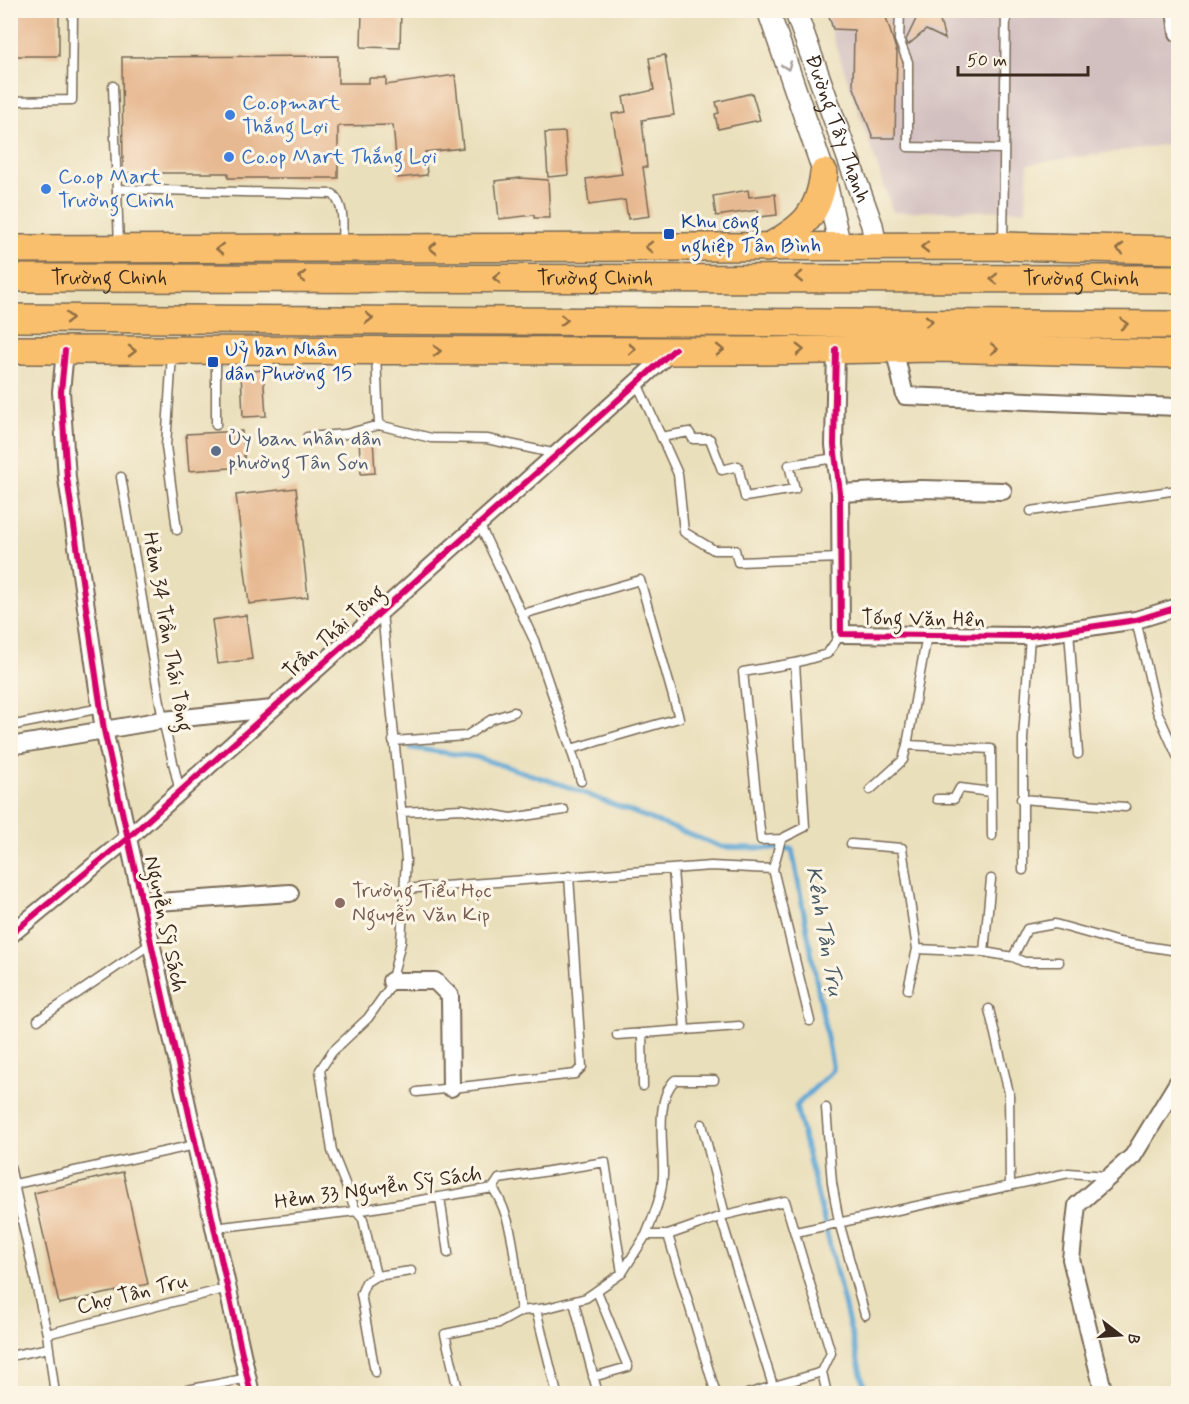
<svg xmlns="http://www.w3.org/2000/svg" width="1189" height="1404" viewBox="0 0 1189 1404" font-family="Mynerve,sans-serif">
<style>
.industrial{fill:#d2bfc0}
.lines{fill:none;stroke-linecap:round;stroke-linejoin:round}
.stream{stroke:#5ba5d3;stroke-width:5}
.building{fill:#e7b992}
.service-casing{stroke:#786955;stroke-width:11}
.minor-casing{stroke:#786955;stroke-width:20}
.tertiary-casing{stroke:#786955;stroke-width:24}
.primary-casing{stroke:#786955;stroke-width:30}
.service{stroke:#fff;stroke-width:8}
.minor{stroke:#fff;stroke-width:16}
.tertiary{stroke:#fff;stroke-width:21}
.primary{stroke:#f9bf6d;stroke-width:27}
.cycleway-casing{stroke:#fcf5e5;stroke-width:10}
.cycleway{stroke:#d6006c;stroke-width:6}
.oneway{stroke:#a79f9a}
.oneway2{stroke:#906d42}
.shop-dot{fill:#3f7fe0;stroke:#fcf5e5;stroke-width:2}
.transit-dot{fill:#1a4fb4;stroke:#fcf5e5;stroke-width:2}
.service-dot{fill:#5c6f8a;stroke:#fcf5e5;stroke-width:2}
.education-dot{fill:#8d6e63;stroke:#fcf5e5;stroke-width:2}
.labels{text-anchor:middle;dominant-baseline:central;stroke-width:6;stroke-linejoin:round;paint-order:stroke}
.shop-label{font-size:21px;fill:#366cbe;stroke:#fcf5e5;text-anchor:start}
.street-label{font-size:21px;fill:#3b2a1e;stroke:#fcf5e5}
.transit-label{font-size:21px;fill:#164399;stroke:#fcf5e5;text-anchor:start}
.service-label{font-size:21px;fill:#4e5e75;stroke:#fcf5e5;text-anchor:start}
.education-label{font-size:21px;fill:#785e54;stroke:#fcf5e5;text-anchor:start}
.water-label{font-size:22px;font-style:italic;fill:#485b66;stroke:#fcf5e5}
</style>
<rect width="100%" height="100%" fill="#fcf5e5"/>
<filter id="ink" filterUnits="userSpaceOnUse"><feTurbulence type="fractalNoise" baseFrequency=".0167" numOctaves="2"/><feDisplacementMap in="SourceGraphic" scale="12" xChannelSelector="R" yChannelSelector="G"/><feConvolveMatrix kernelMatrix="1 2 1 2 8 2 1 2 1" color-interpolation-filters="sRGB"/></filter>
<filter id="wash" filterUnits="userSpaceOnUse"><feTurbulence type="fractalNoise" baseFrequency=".008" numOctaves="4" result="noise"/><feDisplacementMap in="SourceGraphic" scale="24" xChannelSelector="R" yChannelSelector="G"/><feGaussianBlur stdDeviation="1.35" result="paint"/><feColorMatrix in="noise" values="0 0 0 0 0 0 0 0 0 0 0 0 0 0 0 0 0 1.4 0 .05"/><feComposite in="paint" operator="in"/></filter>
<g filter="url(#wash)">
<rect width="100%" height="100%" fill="#eadfbb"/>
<path class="industrial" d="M824 11H1178V150L1177 143 1028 164 1026 210 893 212Z"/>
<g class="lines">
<path class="stream" d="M411 748 476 757 563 785 722 847 792 849 833 1070 796 1106 866 1394"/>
</g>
<g id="blocks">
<path class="building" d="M10 10H59V56H10Z
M362 10H401L400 48 361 47Z
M827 10H888L886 17 897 53 895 138H873L853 85 854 30 833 29Z
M912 10H937L945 39 926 30 908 45 906 40 916 19Z
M665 55 674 115 642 120 647 167H643L650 216 628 219 625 200 589 205 586 179 622 174 612 114 626 112 623 97 654 90 649 58Z
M338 56V83H369V78H386V85L455 75 463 148 425 152 427 175 398 178 393 125 338 126V178H228V173H123L122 57Z
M752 93 760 120 718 129 715 114 719 113 716 102Z
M565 132 568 175 548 177 545 133Z
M520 178 548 180 550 218H534V215L499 219 495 181Z
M748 190 749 197 775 194 777 215 759 217 758 210 716 216 713 196Z
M263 370 266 416 243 417 241 372Z
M242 431 245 467 189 471 186 434Z
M373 438 375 473 361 474 359 439Z
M296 488 308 597 249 604 236 495Z
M246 615 252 659 218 664 212 620Z
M123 1172 148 1284 59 1304 34 1193Z"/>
</g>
</g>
<g filter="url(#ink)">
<use href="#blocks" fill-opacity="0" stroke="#786955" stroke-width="1.5"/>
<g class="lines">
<g class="service-casing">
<path id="service" d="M900 10 899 40 908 62V147L1003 149
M113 86 119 245
M10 101 72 100 73 10
M117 189 333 194C346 209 342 225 342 244
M1003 244 1006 10
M172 354 166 446 177 530
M216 354V425
M376 354 379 425
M637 383 678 474 684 532 714 550H735L738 562 840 558
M307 437 346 434 379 425 431 438 487 439 557 454
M661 437 689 432 693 439H710L722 470 738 466 745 497 795 489 789 465 835 458
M121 477 163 720 180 792
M1031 511 1178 490
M479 524 534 640 571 749 679 718 640 580 523 614
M382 612 406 860 401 942 390 987 368 1018 332 1052 320 1070 332 1151 356 1211 363 1219 376 1276 411 1271
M1136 620 1157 711 1178 758
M1069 630 1078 754
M927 635 907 745 991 749 992 836
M795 663 743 672 761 840 781 839 805 827 795 663 827 654 841 634
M10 726 101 708
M393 741 466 736 492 719 514 712
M571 749 581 781
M870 790 903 760 907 745
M937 799H954L960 788 991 792
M1021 799 1125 807
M401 812 462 809 511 818 564 810
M851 844 902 848 917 949 984 952 1013 957 1027 929 1055 924 1119 942 1178 951
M673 869 685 1030
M773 869 781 839
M1023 870V739L1030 636
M404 889 711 866 773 869 810 1021
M984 952 991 879
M1013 957 1024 962H1059
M908 989 917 949
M989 1009 1009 1093 1010 1186
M38 1020 152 943
M642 1033 643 1086
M617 1035 739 1026
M417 1092 575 1074 582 1067 569 876
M826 1108 832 1183 839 1222 865 1315
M702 1124 725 1215
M10 1166 47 1334 55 1394
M15 1184 195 1145
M493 1188 499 1179 605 1162 622 1273
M440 1197 448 1253
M721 1218 773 1386
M214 1228 356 1211 493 1188C516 1223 515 1270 521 1311
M796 1232 1069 1173 1107 1176
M646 1235C654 1215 662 1196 663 1175 664 1147 654 1100 675 1080H714
M668 1235 716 1394
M574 1302 598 1394
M536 1310 557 1394
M47 1334 228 1288
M10 1356 49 1348
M375 1372 361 1294 366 1282 376 1276
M822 1372 827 1394
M593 1377 628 1367 597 1291
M167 1394 248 1378
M459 1394 445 1334 499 1323 521 1311 547 1308 586 1298 622 1273 646 1235H668L725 1215 785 1201 831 1353 822 1372
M747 1394 822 1372"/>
</g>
<g class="minor-casing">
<path id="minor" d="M1175 10 1178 33
M894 348 905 396 1178 407
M836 349 834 445 840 493 841 634 1030 636 1136 620 1178 607
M65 351 61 392 67 478 104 730 251 1394
M840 493 921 489 1003 491
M10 746 163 720 272 709
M143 903 290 893
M10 935 129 837 673 350
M391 981H435L450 996 451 1088
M1104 1394 1071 1259 1077 1205 1133 1156 1178 1082"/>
</g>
<g class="tertiary-casing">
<g id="tertiary">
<path d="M768 10 824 173 840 247"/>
<path id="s1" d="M795 10 872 225 876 247"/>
</g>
</g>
<g class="primary-casing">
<g id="primary">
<path d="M767 248C803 228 819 215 824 173"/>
<path d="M10 249 1003 246 1178 250"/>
<path id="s2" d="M10 278 1178 279"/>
<path d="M10 318 1178 325"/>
<path d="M10 350 765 351 937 348 1178 354"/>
</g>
</g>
<use href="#service" class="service"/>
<use href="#minor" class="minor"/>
<use href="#tertiary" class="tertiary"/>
<use href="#primary" class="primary"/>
<g class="cycleway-casing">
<path id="cycleway" d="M836 349 834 445 840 493 841 634 1030 636 1136 620 1178 607
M65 351 61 392 67 478 104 730 251 1394
M10 935 129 837 675 349"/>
</g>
<use href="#cycleway" class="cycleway"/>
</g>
<defs><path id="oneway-chevron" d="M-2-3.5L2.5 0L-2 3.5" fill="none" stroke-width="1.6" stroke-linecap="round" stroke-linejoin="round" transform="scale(1.5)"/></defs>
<use class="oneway" href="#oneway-chevron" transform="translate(787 66) rotate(71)"/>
<g class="oneway2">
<use href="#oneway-chevron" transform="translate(649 247) rotate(180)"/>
<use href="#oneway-chevron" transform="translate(925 247) rotate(-180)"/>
<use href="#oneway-chevron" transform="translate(433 248) rotate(180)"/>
<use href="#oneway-chevron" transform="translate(220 249) rotate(180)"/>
<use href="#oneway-chevron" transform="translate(1120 249) rotate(-179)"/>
<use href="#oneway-chevron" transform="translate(302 277) rotate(180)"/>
<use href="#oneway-chevron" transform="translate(799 277) rotate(-179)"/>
<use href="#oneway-chevron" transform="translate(497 278) rotate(-180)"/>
<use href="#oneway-chevron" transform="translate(994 279) rotate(179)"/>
<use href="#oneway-chevron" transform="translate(69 318)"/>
<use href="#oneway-chevron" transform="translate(369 318)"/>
<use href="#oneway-chevron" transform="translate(564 320) rotate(1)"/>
<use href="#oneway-chevron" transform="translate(929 321)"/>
<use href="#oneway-chevron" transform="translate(1124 324) rotate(1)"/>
<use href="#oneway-chevron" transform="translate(632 349)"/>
<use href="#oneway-chevron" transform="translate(994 349) rotate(2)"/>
<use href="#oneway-chevron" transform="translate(720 350) rotate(1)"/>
<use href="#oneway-chevron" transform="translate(800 350) rotate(-1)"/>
<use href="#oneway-chevron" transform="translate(132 351)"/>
<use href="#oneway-chevron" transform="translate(437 351)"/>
</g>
</g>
<g class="shop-dot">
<circle cx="230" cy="115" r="6"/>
<circle cx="229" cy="157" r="6"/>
<circle cx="46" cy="189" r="6"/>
</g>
<g class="transit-dot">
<rect x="663" y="228" width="12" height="12" rx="3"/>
<rect x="207" y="356" width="12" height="12" rx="3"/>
</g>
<circle class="service-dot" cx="216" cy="451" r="6"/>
<circle class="education-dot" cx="340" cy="903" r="6"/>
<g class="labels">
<g class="shop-label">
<text x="242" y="103">Co.opmart<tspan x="242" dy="24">Thắng Lợi</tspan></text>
<text x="241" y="157">Co.op Mart Thắng Lợi</text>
<text x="58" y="177">Co.op Mart<tspan x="58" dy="24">Trường Chinh</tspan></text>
</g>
<g class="street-label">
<text stroke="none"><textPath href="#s1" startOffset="126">Đường Tây Thạnh</textPath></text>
<text stroke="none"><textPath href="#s2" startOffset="99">Trường Chinh</textPath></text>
<text stroke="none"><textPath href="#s2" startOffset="585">Trường Chinh</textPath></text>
<text stroke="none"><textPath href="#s2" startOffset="1071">Trường Chinh</textPath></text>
<text transform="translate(923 619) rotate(1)">Tống Văn Hên</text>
<text transform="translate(167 632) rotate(80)">Hẻm 34 Trần Thái Tông</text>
<text transform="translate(334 632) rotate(-42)">Trần Thái Tông</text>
<text transform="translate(165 924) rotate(78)">Nguyễn Sỹ Sách</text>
<text transform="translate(378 1188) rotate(-8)">Hẻm 33 Nguyễn Sỹ Sách</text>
<text transform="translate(133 1294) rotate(-14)">Chợ Tân Trụ</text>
</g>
<g class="transit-label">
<text x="681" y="222">Khu công<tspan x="681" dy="24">nghiệp Tân Bình</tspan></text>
<text x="225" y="350">Uỷ ban Nhân<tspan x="225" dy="24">dân Phường 15</tspan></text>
</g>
<g class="service-label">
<text x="228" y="439">Ủy ban nhân dân<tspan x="228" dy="24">phường Tân Sơn</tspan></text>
</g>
<g class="education-label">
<text x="352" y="891">Trường Tiểu Học<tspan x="352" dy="24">Nguyễn Văn Kip</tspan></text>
</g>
<g class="water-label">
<text transform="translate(824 932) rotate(80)">Kênh Tân Trụ</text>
</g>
</g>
<rect width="1189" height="1404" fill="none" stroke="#fcf5e5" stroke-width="36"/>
<g transform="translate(1120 1335) rotate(107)" stroke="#fcf5e5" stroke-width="4.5" paint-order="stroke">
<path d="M0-4.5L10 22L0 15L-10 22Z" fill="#3b2a1e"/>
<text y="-9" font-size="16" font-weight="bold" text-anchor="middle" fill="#3b2a1e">B</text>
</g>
<path d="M958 66v9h130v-9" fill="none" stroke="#3b2a1e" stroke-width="3"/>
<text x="967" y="66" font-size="18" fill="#3b2a1e" stroke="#fcf5e5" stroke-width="4.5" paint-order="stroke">50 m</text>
</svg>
